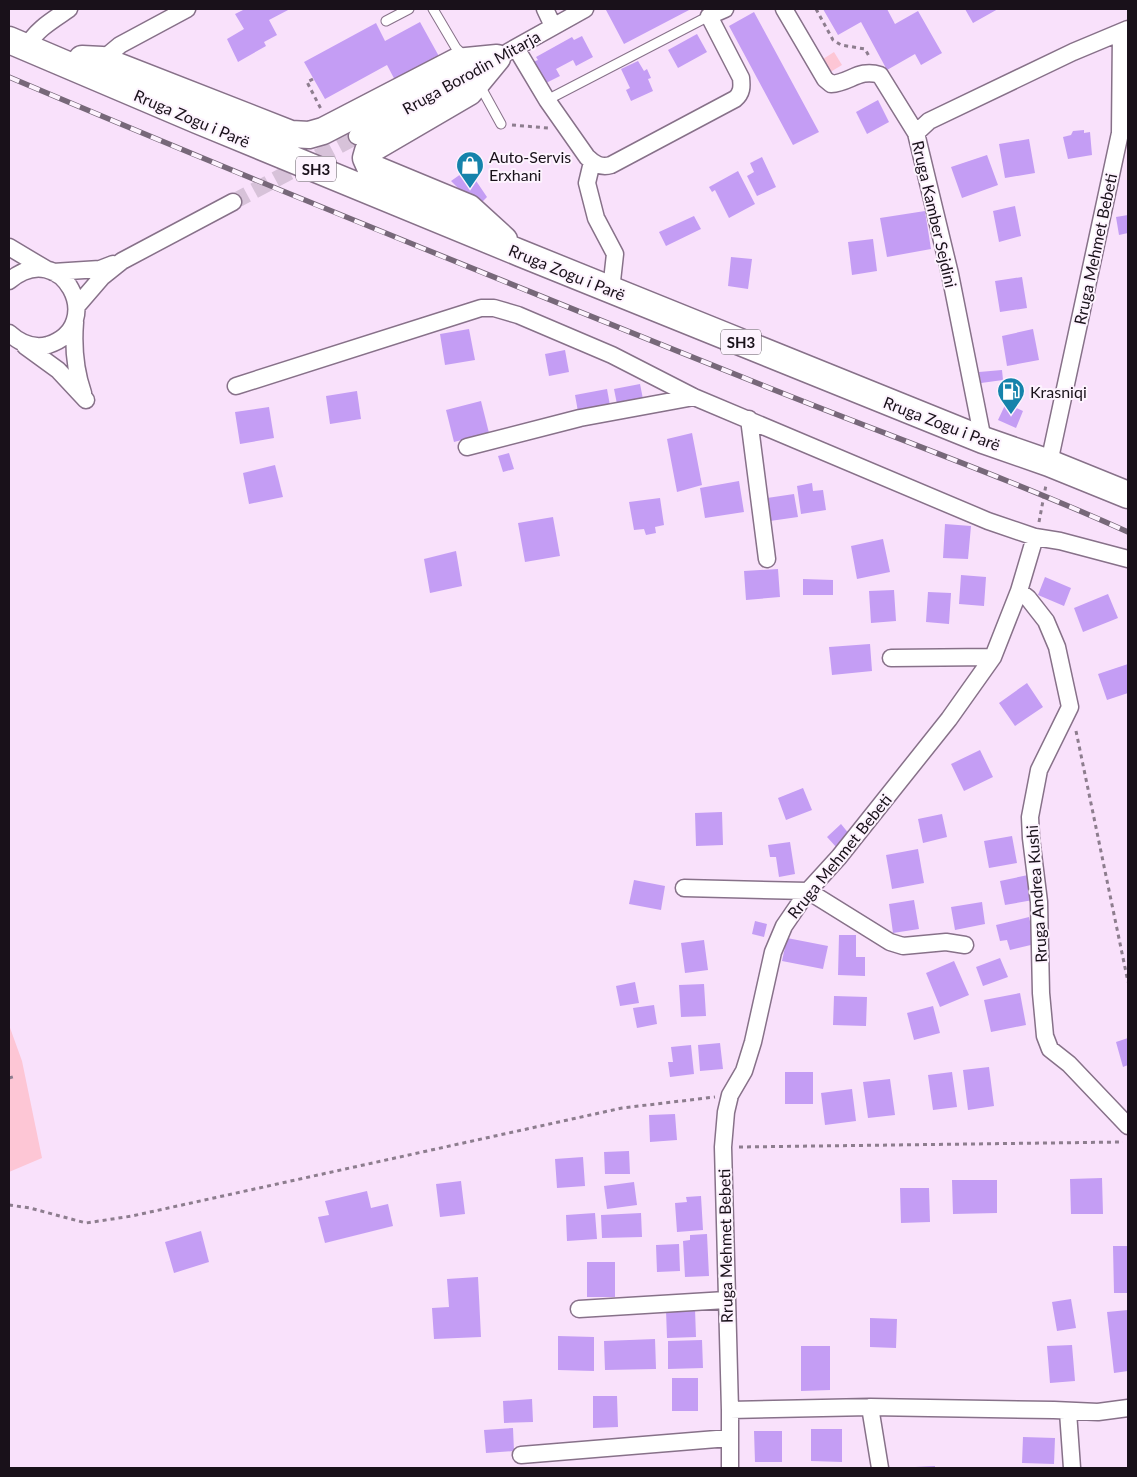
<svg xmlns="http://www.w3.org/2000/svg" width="1137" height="1477" viewBox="0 0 1137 1477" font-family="Lato,sans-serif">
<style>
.green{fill:#fdc6d5}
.building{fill:#c49df4}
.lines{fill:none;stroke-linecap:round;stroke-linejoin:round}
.minor-tunnel{stroke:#d7c2d9;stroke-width:16;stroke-dasharray:16 8;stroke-linecap:butt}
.service-casing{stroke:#877189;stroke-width:11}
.minor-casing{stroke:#877189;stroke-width:19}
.primary-casing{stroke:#877189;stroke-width:29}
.path{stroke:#8d7d8e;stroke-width:3;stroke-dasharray:4 4;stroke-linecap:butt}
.service{stroke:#fff;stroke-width:9}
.minor{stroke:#fff;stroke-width:16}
.primary{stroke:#fff;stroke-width:26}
.rail-casing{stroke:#776879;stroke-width:5.5}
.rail{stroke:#fdf3fe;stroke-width:4;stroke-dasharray:11;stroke-linecap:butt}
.labels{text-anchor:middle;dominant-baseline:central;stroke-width:4;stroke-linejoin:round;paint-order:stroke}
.shield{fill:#fdf3fe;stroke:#5d555e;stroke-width:1}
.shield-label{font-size:15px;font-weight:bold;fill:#19111a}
.street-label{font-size:16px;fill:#19111a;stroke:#fdf3fe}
.poi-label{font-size:16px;fill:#19111a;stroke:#fdf3fe;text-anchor:start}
</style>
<rect width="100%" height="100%" fill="#f9e1fb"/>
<path class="green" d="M834 52 842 65 827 74 820 61Z
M9 1025 22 1061 42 1158 9 1172Z"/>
<path class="building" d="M245 9H290L269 20 277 35 264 42 266 46 238 62 227 39 244 29 235 14Z
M609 9H691L624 44 606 10Z
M823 9H887L895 24 918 11 942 53 921 65 915 54 887 70 861 22 838 35Z
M965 9H998L973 23Z
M754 12 819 132 793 145 729 26Z
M420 22 441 60 397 84 387 65 325 99 304 62 376 23 385 41Z
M697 34 707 52 678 68 668 50Z
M582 36 593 57 576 66 573 60 556 69 560 76 544 84 533 62 538 60 536 57 572 37 574 40Z
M638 61 644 71 647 69 651 78 648 79 653 91 631 101 626 90 630 88 621 69Z
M878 100 889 122 867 134 856 112Z
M1084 130V133L1090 132 1092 155 1068 159 1063 137 1071 135 1073 131Z
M1029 139 1035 173 1005 178 999 144Z
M987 155 998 185 962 198 951 167Z
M762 157 776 187 757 196 747 176 754 172 750 163Z
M468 169 487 197 477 207 451 181Z
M738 171 755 204 729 218 715 190 712 192 709 187Z
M1015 206 1021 236 999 242 993 211Z
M925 211 931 249 887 257 880 218Z
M1128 215V233L1119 235 1116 217Z
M694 216 701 229 666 246 659 232Z
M873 239 877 271 852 275 848 242Z
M731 257 752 259 748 289 728 286Z
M1022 277 1027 308 1000 312 995 281Z
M469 329 475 360 445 365 440 334Z
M1033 329 1039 360 1007 366 1002 336Z
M565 350 569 372 549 376 545 354Z
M1002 370 1003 380 981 383 979 372Z
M640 384 644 404 618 409 614 389Z
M607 389 611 411 579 417 575 395Z
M357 391 361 419 330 424 326 396Z
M481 401 489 433 454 442 446 410Z
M1006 403 1023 411 1016 428 998 420Z
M269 407 274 438 240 444 235 412Z
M692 433 702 485 677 492 667 439Z
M509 453 514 469 503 472 498 456Z
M275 465 283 497 249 504 243 473Z
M739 481 744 512 705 518 700 488Z
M812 483 813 491 823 490 826 510 801 514 797 486Z
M794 494 798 517 770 521 767 498Z
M660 498 664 525 655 527 656 533 646 535 644 529 634 530 629 502Z
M553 517 560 556 525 562 518 523Z
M945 524 971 526 968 559 943 558Z
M883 539 890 572 857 579 851 546Z
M456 551 462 586 430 593 424 559Z
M778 569 780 597 746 600 744 571Z
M961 575 986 577 984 606 959 604Z
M1045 577 1071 588 1064 606 1038 595Z
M803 579 833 580V595H803Z
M894 590 896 621 871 623 869 591Z
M928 592 951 593 949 624 926 622Z
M1108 594 1118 618 1083 632 1074 608Z
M870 644 872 671 832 675 829 647Z
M1128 664V693L1107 700 1098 674Z
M1027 683 1043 707 1015 726 999 703Z
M980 750 993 777 964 791 951 764Z
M803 788 812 810 786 820 778 798Z
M722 812 723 845 696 846 695 813Z
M942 814 947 837 923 843 918 819Z
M841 824 850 835 837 848 827 837Z
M1012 836 1017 863 989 868 984 841Z
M790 842 795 874 779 877 776 857H770L768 845Z
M918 849 924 883 892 889 886 855Z
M1028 875 1033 900 1005 905 1000 881Z
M634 880 665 886 661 910 629 904Z
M914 900 919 929 893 933 889 904Z
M982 902 985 924 955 930 951 907Z
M1029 917 1035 944 1010 950 1007 940 1000 941 996 925Z
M755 921 767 924 764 937 752 934Z
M839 935H856V957H865V976L838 975Z
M787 938 828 946 823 969 782 961Z
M704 940 708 970 685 973 681 943Z
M1000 958 1008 977 983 986 976 967Z
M954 961 969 995 940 1007 926 973Z
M635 982 639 1003 620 1006 616 986Z
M704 984 706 1016 681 1017 679 985Z
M1020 993 1026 1025 991 1032 984 1000Z
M834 996 867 997 866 1026 833 1025Z
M654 1005 657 1024 637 1028 633 1008Z
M933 1006 940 1033 914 1040 907 1013Z
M1128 1038V1065L1123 1067 1116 1042Z
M720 1043 723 1069 700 1071 698 1045Z
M691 1045 694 1074 670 1077 668 1062H673L671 1047Z
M989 1067 994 1106 968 1110 963 1070Z
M785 1072H813V1104H785Z
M952 1072 957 1107 933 1110 928 1075Z
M890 1079 895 1115 868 1118 863 1082Z
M852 1089 856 1121 825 1125 821 1093Z
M675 1114 677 1140 650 1142 649 1115Z
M629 1151 630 1174H605L604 1152Z
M583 1157 585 1186 557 1188 555 1159Z
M1102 1178 1103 1214H1071L1070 1179Z
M952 1180H997V1213L953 1214Z
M461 1181 465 1214 440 1217 436 1184Z
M634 1182 637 1205 607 1209 604 1186Z
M900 1188H929L930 1222 901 1223Z
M367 1191 371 1208 388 1204 393 1226 325 1243 318 1217 329 1215 325 1201Z
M701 1196 703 1230 677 1232 675 1203 687 1202 686 1197Z
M595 1213 597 1239 567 1241 566 1215Z
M641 1213 642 1237 602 1238 601 1215Z
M201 1231 209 1262 174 1273 165 1242Z
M707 1234 709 1276 685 1277 683 1241 690 1240V1235Z
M679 1244 680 1271 657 1272 656 1245Z
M1113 1246H1128V1293H1114Z
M587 1262H615V1297H587Z
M478 1277 481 1337 434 1339 432 1308 449 1307 447 1279Z
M1071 1299 1076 1328 1057 1331 1052 1302Z
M695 1309 696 1337 667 1338 666 1310Z
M1128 1310V1371L1114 1373 1107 1312Z
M870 1318 897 1319 896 1348 870 1347Z
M558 1336 594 1337V1371L558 1370Z
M655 1339 656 1369 605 1370 604 1341Z
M702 1340 703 1368 668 1369V1341Z
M1072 1345 1075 1381 1050 1383 1047 1346Z
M801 1346H830V1390L801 1391Z
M672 1378H698V1411H672Z
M593 1396H617L618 1427 593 1428Z
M532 1399 533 1422 504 1423 503 1401Z
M513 1428 514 1451 486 1453 484 1430Z
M811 1429H842V1462L811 1461Z
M754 1431H782V1462H755Z
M1023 1437 1055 1438 1054 1464 1022 1463Z
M935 1466V1468H915V1467Z"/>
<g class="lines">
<path class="minor-tunnel" d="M233 202 357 136"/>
<g class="service-casing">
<path id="service" d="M433 9 456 48 464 56
M386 21 409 9
M479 84 501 124
M547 100 709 16"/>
</g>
<g class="minor-casing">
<path id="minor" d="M545 9 553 26
M784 9 825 79 831 84C850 83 859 68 880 75L916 133
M27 47C35 30 53 20 69 9
M516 48 547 100 587 157C594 164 601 168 611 165L735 99C742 93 742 87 741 78L709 16 725 9
M508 52 585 9
M102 60 120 45 187 9
M357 136 485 65
M592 162 587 183 596 218 615 254 611 290
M9 247 46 269
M53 272 100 269 113 264
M9 281C62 236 108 326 48 345 33 349 20 343 9 333
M77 306 102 277 122 261 233 202
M75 322C73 347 75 370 83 393
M25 346 58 370 86 400
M236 386 481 308H494L518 315 612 355 694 397 988 521 1035 537 1060 541 1128 559
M749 419 767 559
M983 440 950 274 916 133 929 121 1073 52 1128 29
M467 447 580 418 694 397
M1049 463 1120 133 1121 32
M1019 591 1028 598 1046 621 1057 647 1070 707 1039 770 1030 817 1031 838 1039 902 1041 993 1045 1036 1050 1049 1069 1064 1128 1126
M891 658 993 657
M684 888 808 891 890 942 903 946 946 942 965 945
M579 1309 726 1300
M870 1407 880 1468
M730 1410 870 1407 1054 1410 1098 1412 1128 1408
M1068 1412 1072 1468
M521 1455 729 1438
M730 1468V1410L723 1147 726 1112 730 1095 744 1071 753 1042 773 952 784 926 808 891 839 857 949 719 993 657 1019 591 1035 537"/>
</g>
<g class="primary-casing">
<path id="primary" d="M9 40 197 120 520 253 983 440 1049 463 1128 495
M497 58 469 92 368 151 366 158 370 167 469 208 504 240
M82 59 102 60 291 134 309 135 323 131 456 62 497 58"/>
</g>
<path class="path" d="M816 9 833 40 841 45 865 49 870 58
M313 79 307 82 321 109
M512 125 548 128
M1039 522 1046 485
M1076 731 1128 982
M9 1078 16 1076
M739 1147 1123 1142
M9 1205 30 1208 86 1223 132 1216 622 1108 715 1097"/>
<use href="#service" class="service"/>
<use href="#minor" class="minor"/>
<use href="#primary" class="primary"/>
<g class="rail-casing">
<path id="rail" d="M9 77C259 183 510 284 762 385 884 434 1008 478 1128 532"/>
</g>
<use href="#rail" class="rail"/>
</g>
<defs>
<g id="shop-pin" transform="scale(1.4375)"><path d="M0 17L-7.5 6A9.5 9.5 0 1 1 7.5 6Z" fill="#1583ab" stroke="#fdf3fe"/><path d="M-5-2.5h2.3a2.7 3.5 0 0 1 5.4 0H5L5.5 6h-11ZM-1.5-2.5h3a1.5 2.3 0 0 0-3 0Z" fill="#fff"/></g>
<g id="fuel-pin" transform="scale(1.4375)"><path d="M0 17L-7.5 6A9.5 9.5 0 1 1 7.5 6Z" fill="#1583ab" stroke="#fdf3fe"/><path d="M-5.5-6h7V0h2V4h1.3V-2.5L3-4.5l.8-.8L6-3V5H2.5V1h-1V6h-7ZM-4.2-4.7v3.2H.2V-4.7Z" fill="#fff"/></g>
</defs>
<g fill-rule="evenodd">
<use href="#shop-pin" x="470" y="165"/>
<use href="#fuel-pin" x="1011" y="391"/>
</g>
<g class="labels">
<g class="shield">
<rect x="296" y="156.5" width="40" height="25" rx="4"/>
<rect x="721" y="329.5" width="40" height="25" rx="4"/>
</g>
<g class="shield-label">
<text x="316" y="169">SH3</text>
<text x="741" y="342">SH3</text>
</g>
<g class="street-label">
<text transform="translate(471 72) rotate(-29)">Rruga Borodin Mitarja</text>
<text transform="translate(192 118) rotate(23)">Rruga Zogu i Parë</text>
<text transform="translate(935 214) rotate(77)">Rruga Kamber Sejdini</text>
<text transform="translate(1095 249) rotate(-78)">Rruga Mehmet Bebeti</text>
<text transform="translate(567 272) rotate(22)">Rruga Zogu i Parë</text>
<text transform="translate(942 423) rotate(21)">Rruga Zogu i Parë</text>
<text transform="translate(839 856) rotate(-51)">Rruga Mehmet Bebeti</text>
<text transform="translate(1036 894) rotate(-94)">Rruga Andrea Kushi</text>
<text transform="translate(725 1246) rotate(-91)">Rruga Mehmet Bebeti</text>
</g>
<g class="poi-label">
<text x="489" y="156">Auto-Servis<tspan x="489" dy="18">Erxhani</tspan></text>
<text x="1030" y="391">Krasniqi</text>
</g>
</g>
<rect width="1137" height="1477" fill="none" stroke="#19111a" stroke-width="20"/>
</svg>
